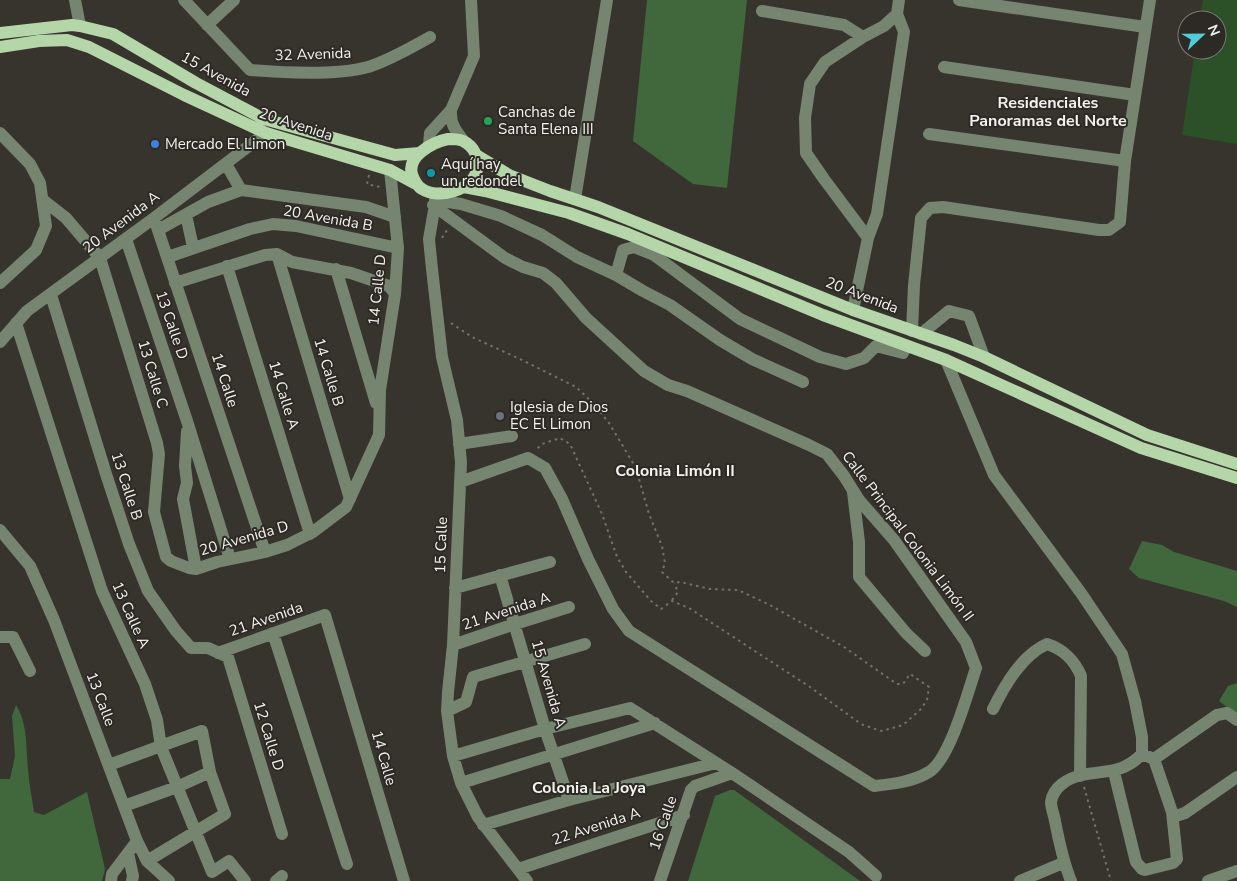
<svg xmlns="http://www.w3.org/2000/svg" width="1237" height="881" viewBox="0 0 1237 881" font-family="'Nunito Sans',sans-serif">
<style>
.green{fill:#2c5129}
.forest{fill:#40683c}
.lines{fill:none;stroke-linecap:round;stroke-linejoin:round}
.path{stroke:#74716c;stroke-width:2;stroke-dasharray:2.5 4;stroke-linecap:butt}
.minor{stroke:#758570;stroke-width:12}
.major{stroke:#b5d6a9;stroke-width:12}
.leisure-dot{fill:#2e9e5b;stroke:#2d2a25;stroke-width:2}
.shop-dot{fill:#3f7fe0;stroke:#2d2a25;stroke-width:2}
.culture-dot{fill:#0f9aa8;stroke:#2d2a25;stroke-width:2}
.worship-dot{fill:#6b7280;stroke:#2d2a25;stroke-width:2}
.labels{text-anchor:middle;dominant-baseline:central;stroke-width:4;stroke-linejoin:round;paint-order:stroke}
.street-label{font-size:15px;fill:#f3f2ee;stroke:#2d2a25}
.poi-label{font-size:15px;fill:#f3f2ee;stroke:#2d2a25;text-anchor:start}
.neighbourhood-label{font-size:16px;font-weight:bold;fill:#f3f2ee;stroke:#2d2a25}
</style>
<rect width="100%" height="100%" fill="#37342e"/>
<path class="green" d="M1203 0H1237V144L1182 135 1195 50H1217V20H1200Z"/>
<path class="forest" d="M647 0H747L727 188 693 184 633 141Z
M1142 541 1162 545 1174 552 1237 571V607L1224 601 1139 578 1129 569Z
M1237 683V715L1219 701 1228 686Z
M16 705C28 724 26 748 28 769 29 784 32 798 34 812L44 815 87 792 105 869 102 881H0V779H10L15 756 12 716Z
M730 790H734L751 802 860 881H688L715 796Z"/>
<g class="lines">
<path class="path" d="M369 175 367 184 380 187
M442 238 447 230
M451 323 472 337 524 361 576 387 592 402 609 423 636 468 649 514 662 546 665 563 662 572 674 583 680 582 710 589 738 590 768 604 844 647 897 684H903L910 674 929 687 927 700 921 709 903 725 882 731 875 729 861 724 810 687 689 608 672 601 661 609 651 601 626 572 617 557 602 514 570 444 560 438 542 444 536 450
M672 600 678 592 674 583
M1084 787 1111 881"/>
<path class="minor" d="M75 0 80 26
M184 0 250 70C285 73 334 76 368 67 390 60 410 48 430 37
M959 0 1145 27
M762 11 844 25 863 37
M207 25 234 0
M944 67 1135 95
M0 133 30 164 40 183 46 226 36 250 0 283
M929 134 1125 161
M463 140C455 130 450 123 451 110L474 56 471 0
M429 146 430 133 451 110
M226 164 241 190
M436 199 429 239 432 269 442 357 457 420 461 462 453 645 448 692 447 711 453 756 461 783 478 817 527 881
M575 199 607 0
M43 200 66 218 100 258 157 443 159 454 154 512 166 557 171 561 189 568 196 569 217 562 265 552 287 545 313 532 346 507 379 435 380 390 395 294 398 248 390 170
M435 200 461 204 501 216 542 235 577 257 616 275 643 291 670 305 720 340 752 359 803 382
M433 205 505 258 523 267 543 273 556 283 586 318 644 371 668 385 687 391 809 445 827 454 844 476 859 500 894 540 966 642 976 668C968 692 950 759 929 772 912 782 893 784 874 786L629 631 613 609 588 559 562 499 545 468 528 458 460 482
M186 215 193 247
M154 218 265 552
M158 230 208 202 241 190 366 207 395 217
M868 238 824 179 806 153 805 118 810 84 825 62 863 37 884 26 897 14
M126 239 187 421 230 559
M277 254 350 499
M168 257 250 229 273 224 296 226 398 248
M227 266 310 534
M336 269 376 403
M616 275 623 250 634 247 654 255 740 319 820 357 846 364 864 358 876 346 903 353 906 346
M175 283 265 255 277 254 292 262 351 273 389 286 395 294
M51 295 106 474 129 544 148 591 176 631 191 648H208L228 657 282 834
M853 310 868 238 877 214 904 32 897 14 899 0
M16 323 102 591 145 684 157 720 161 747 212 872 229 861 245 881
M912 331 914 285 921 218 930 208 943 207 1099 230H1109L1120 222 1125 161 1150 0
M921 334 949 311 969 316 984 357
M0 342 27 311 154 218 266 133
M946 360 994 475 1081 593 1122 654 1135 701 1142 737V754C1123 774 1106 770 1082 775 1068 778 1053 787 1051 802 1051 808 1054 815 1055 821 1059 842 1063 861 1071 881
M187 431 185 466 187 483 183 499 196 569
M459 444 512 436
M853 492 859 542V577L906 633 925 651
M0 530 30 566 54 620 137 841 147 861 169 881
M500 575 545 729 569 800
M455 588 550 562
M273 633 347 864
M0 637H13L30 671
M453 645 515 624 569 607
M218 653 325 615 404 881
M993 709C1005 685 1022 655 1047 644 1063 649 1075 661 1081 676L1080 776
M447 711 466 702 473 677 585 644
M453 756 545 729 630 708 732 773 849 852 876 876
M1154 759 1217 715 1227 713 1237 720
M109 765 202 731 210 772 225 814 147 861
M1114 772 1136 862 1142 869 1145 870 1173 863 1177 859 1172 812 1154 759 1142 754
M461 783 655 723
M124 806 177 787 210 772
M1172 812 1176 816 1185 813 1237 777
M483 825 569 800 716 763
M128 853 133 876 132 881
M518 869 684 815
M111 881 112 874 137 841
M276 881 282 876
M660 881 691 790 695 786 732 773
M1020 881 1063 863
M1208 881 1237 871"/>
<path class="major" d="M0 33 72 25 80 26 113 34 196 83 264 119 395 155 420 153
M0 47 39 41 67 40 89 47 184 95 266 133 390 170 416 184
M448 139C453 139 459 139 463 141 474 146 480 159 477 170 472 190 439 200 422 189 417 186 415 182 413 177 404 157 433 142 448 139Z
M476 155 509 175 550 191 598 207 853 310 954 345 984 357 1147 435 1237 464
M464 187 485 191 569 213 628 234 823 315 946 360 1141 448 1237 478"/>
</g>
<circle class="leisure-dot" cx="488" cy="121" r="5"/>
<circle class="shop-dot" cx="155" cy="144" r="5"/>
<circle class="culture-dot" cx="431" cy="173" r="5"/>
<circle class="worship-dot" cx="500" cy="416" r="5"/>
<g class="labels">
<g class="street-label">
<text transform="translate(313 54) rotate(-2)">32 Avenida</text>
<text transform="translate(216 74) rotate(29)">15 Avenida</text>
<text transform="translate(296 124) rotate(18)">20 Avenida</text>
<text transform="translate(328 218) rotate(10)">20 Avenida B</text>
<text transform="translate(121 222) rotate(-37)">20 Avenida A</text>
<text transform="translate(377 290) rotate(-84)">14 Calle D</text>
<text transform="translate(862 295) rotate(21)">20 Avenida</text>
<text transform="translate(172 325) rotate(71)">13 Calle D</text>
<text transform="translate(329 372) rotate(73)">14 Calle B</text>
<text transform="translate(153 374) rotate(73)">13 Calle C</text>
<text transform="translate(225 380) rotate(72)">14 Calle</text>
<text transform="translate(284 395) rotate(73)">14 Calle A</text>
<text transform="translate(127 486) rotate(72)">13 Calle B</text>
<text transform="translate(908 536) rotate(53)">Calle Principal Colonia Limón II</text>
<text transform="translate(244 538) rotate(-16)">20 Avenida D</text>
<text transform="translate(441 545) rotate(-88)">15 Calle</text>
<text transform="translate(506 611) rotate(-18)">21 Avenida A</text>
<text transform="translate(131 615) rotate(66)">13 Calle A</text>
<text transform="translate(266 619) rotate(-19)">21 Avenida</text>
<text transform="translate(549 684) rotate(74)">15 Avenida A</text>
<text transform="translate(101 699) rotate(69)">13 Calle</text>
<text transform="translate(269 736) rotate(73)">12 Calle D</text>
<text transform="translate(384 758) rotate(74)">14 Calle</text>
<text transform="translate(663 823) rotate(-71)">16 Calle</text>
<text transform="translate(596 826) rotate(-18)">22 Avenida A</text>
</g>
<g class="poi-label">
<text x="498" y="112">Canchas de<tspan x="498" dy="17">Santa Elena III</tspan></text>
<text x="165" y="144">Mercado El Limon</text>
<text x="441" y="164">Aquí hay<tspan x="441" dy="17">un redondel</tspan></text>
<text x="510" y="407">Iglesia de Dios<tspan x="510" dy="17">EC El Limon</tspan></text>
</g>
<g class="neighbourhood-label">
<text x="1048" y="103">Residenciales<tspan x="1048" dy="18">Panoramas del Norte</tspan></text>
<text x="675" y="471">Colonia Limón II</text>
<text x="589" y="788">Colonia La Joya</text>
</g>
</g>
<g transform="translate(1202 35) rotate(68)"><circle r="24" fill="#2d2a25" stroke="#7c7a75"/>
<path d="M0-4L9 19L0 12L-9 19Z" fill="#52ccd6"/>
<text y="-8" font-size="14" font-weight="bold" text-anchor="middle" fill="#f3f2ee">N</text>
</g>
</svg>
